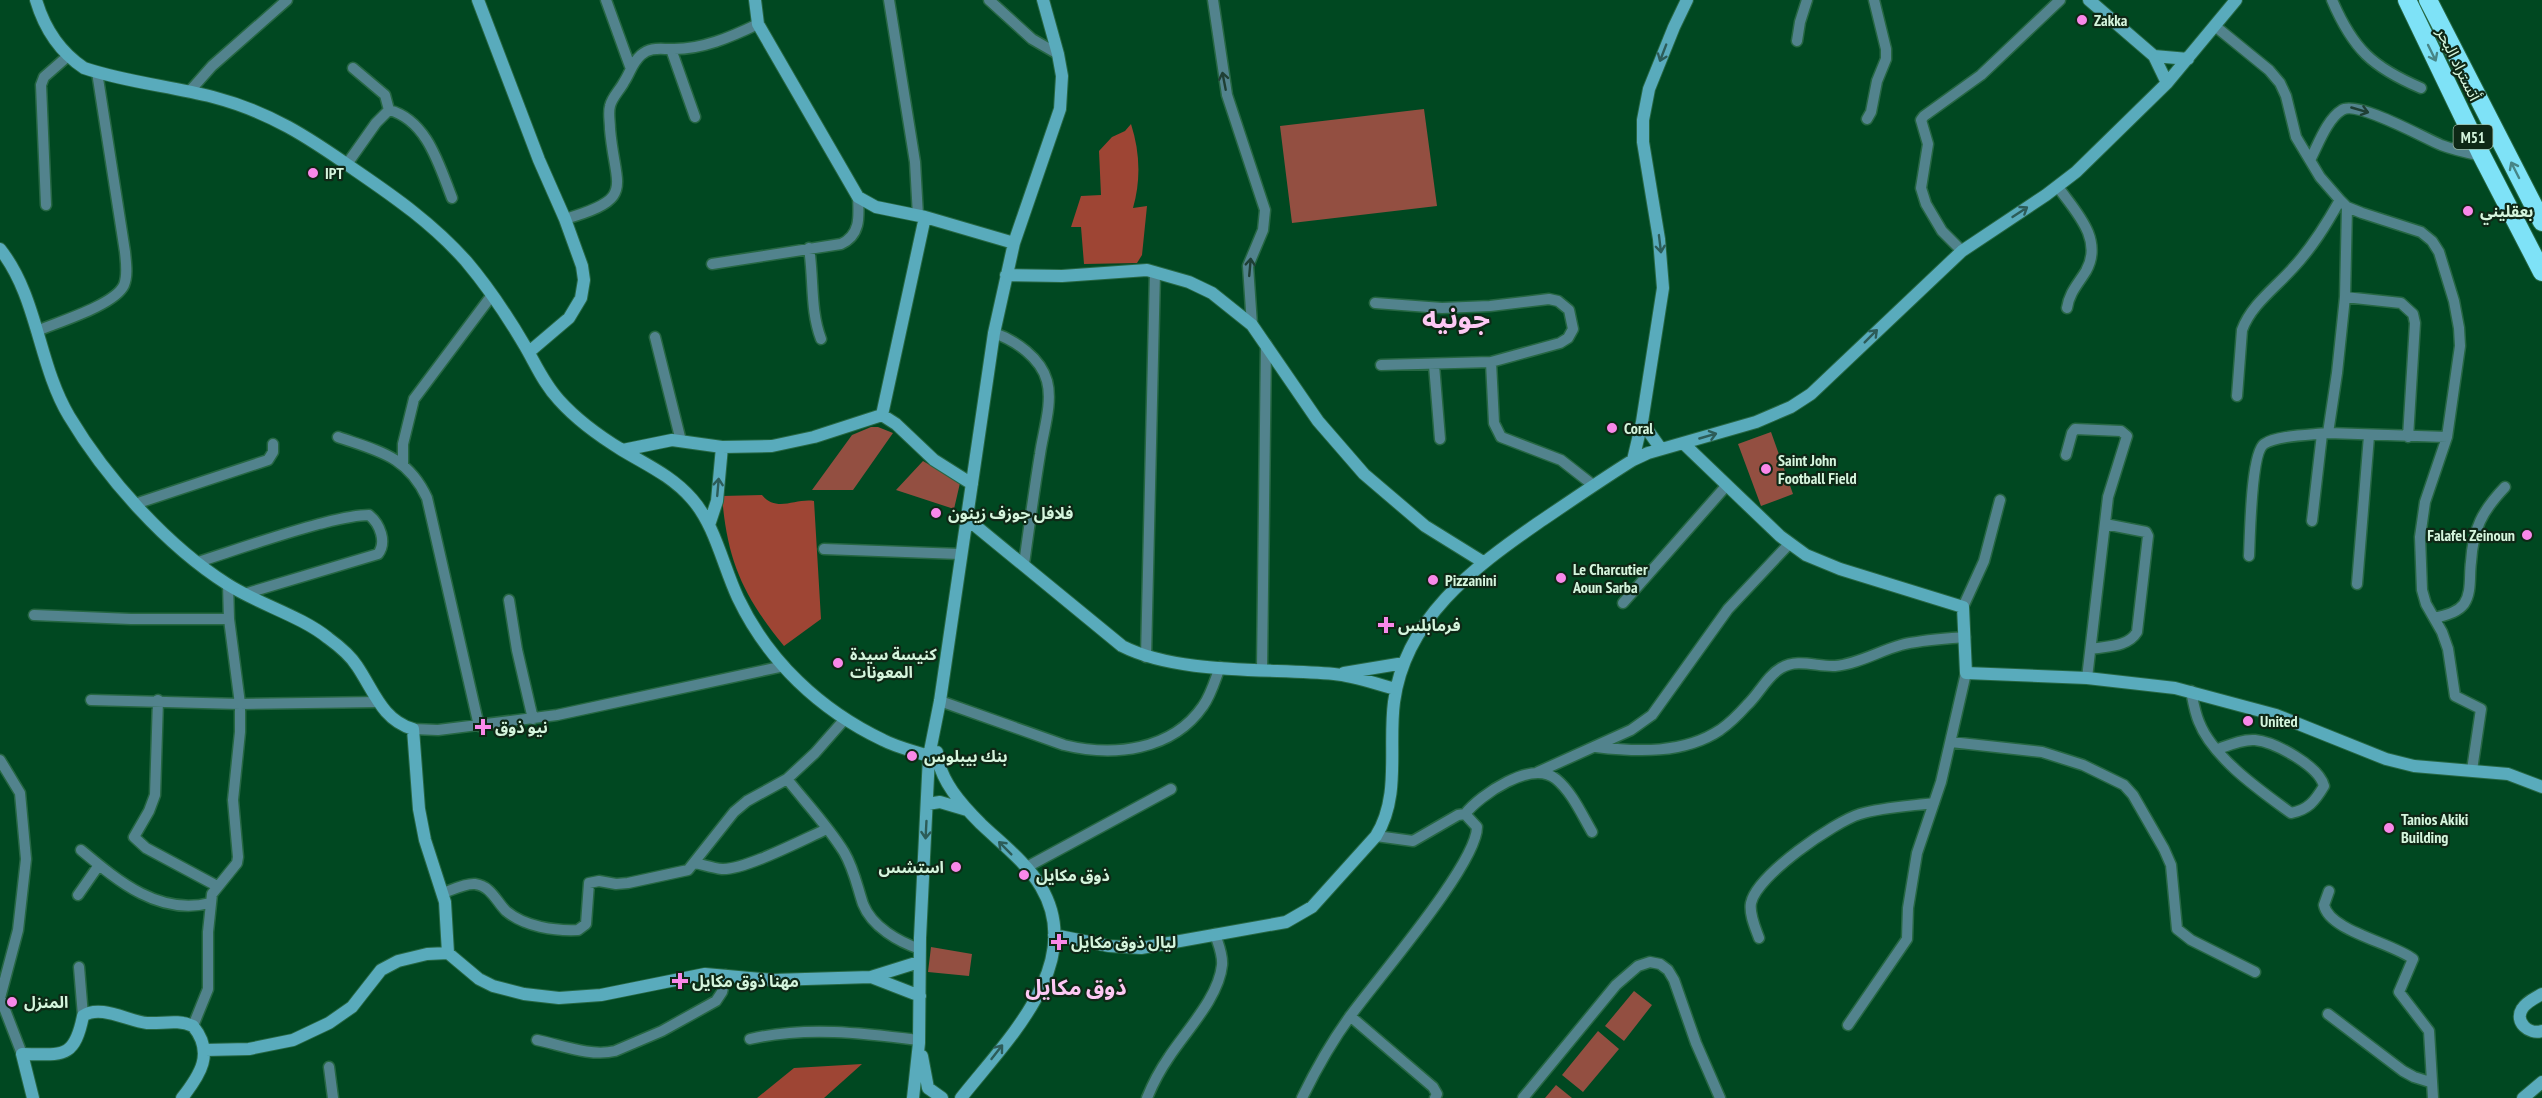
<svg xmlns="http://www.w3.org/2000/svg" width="2542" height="1098" viewBox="0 0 2542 1098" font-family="'PT Sans Narrow','Noto Sans Arabic',sans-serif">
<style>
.green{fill:#934f41}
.forest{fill:#9e4534}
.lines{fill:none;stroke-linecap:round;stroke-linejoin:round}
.street-casing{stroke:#266743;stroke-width:13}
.secondary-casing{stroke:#266743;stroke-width:14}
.highway-casing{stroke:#266743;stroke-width:20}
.street{stroke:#52838d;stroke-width:10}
.secondary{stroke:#59abbc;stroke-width:12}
.highway{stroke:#7ee2f7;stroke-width:18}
.oneway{stroke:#2c5c58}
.oneway2{stroke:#468586}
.oneway3{stroke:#1f3f34}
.poi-dot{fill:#f988e9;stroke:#0e2816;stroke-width:2}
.labels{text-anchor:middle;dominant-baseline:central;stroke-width:4.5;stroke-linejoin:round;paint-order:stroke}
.shield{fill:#0e2816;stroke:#99b8a1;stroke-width:1.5}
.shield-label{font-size:15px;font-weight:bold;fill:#d5f5dd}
.poi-label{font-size:16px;font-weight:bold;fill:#d5f5dd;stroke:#0e2816;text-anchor:start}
.street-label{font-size:16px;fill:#d5f5dd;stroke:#0e2816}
.district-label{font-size:22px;font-weight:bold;fill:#fdc9f4;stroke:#0e2816}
.town-label{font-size:28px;font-weight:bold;fill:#fdc9f4;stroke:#0e2816}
</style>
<rect width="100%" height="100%" fill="#004821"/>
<path class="green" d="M1424 109 1437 206 1292 223 1280 126Z
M871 427H878L893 433 853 490H812L852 435Z
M1771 432 1793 494 1761 506 1738 444Z
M923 461 960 483 954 509 896 490Z
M931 947 972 954 969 976 928 972Z
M1634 991 1652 1005 1624 1041 1605 1026Z
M1598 1031 1619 1049 1583 1092 1562 1075Z
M1556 1085 1572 1098H1545Z"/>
<path class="forest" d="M1131 124C1140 152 1141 180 1133 208L1147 206 1142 255 1137 263 1084 264 1081 227H1071L1081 196 1101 195 1099 151 1112 137 1125 131Z
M762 495C777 513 795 498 814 501L821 619 784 646C743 596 727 560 722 496Z
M862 1064 824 1098H757L794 1068Z"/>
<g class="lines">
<g class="street-casing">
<path id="street" d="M606 0 631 69
M889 0 915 162 918 216
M989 0 1032 39 1058 54
M1213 0 1227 95 1265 210 1263 230 1248 266 1252 325
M2332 0C2353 49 2372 67 2421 88
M2215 26 2269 70 2280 83 2286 96 2296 137 2320 177 2340 200 2347 207 2362 213 2421 232 2432 241 2439 252 2454 301 2459 328 2460 346 2447 437 2425 502 2420 537 2422 590 2426 604 2442 632 2448 649 2455 696 2481 709 2472 770
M1797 41 1800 22 1807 0
M671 49 695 117
M353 68 385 95 389 110
M189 92 212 66 287 0
M1867 119 1871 112 1877 81 1886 59V49L1874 0
M2310 160C2318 145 2327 119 2342 110 2357 100 2424 138 2441 145 2454 150 2468 153 2482 156
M347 164 376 123 389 110C427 120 439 165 452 198
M2058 187C2075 211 2104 239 2086 271 2078 284 2069 293 2067 308
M46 205 41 85 44 77 68 56
M2347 207 2345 297 2337 373 2328 433 2447 437
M565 219C637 198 615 189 610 129 610 121 608 113 610 106 612 97 620 90 624 82 630 73 632 63 641 55 650 47 659 49 671 49 701 50 731 37 758 24
M809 248C814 280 810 310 821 339
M1962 251 1942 231 1926 204 1921 188 1928 144 1921 120 1924 116 1981 75 2060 0
M712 264 841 244C861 235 859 216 858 197
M2345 297 2401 303 2413 314 2415 323 2408 437
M1375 303 1442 308 1490 306 1549 299 1558 301 1569 310 1573 329 1568 338 1560 343 1491 362
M37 331C58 322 115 305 124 285 128 275 126 263 125 252L97 72
M994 333C1015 340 1041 358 1047 381 1053 403 1043 432 1040 454 1034 491 1029 528 1024 564
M655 337 681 441
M1381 365 1491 362 1494 423 1501 437 1561 460 1593 485
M1434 365 1440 439
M2237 396 2242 330C2251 305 2275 288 2292 269 2312 248 2326 225 2340 200
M338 437C378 451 408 456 427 498L479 726
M2066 455 2072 433 2075 429 2121 431 2127 436 2108 497 2087 678
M403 464V444L414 399 492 295
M135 504 268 460 273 452V444
M2312 521 2322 434
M824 549 960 554
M2249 556C2250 537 2251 453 2264 444 2277 435 2312 435 2328 433
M198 562C238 549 278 535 319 524 335 520 353 515 369 515 380 524 387 542 378 554L244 594
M2357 584 2369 436
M509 600 517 650 533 719
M1623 603 1727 485
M1963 607 1984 561 2000 500
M34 615 131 619H229
M2435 618C2445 615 2457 613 2464 604 2472 592 2469 576 2471 562 2473 529 2482 511 2505 487
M2091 649C2108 646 2128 647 2137 632L2148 536 2146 532 2105 524
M1146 657 1155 272
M1262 669 1266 344
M2191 691C2193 701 2195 713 2199 722 2213 758 2261 791 2291 813 2308 810 2315 801 2324 786 2319 766 2275 742 2255 740 2243 739 2229 745 2218 749
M91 700 240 704 378 702
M158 700 155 795 149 811 134 837 146 848 217 886
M940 701 1064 745C1113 757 1172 751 1203 706 1211 695 1215 680 1220 667
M413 729 438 730 557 715 784 666
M1951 742 2042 752 2083 765 2124 785 2133 795 2164 849 2171 865 2177 929 2191 940 2255 972
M1596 747C1637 752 1684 754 1720 730 1730 723 1739 714 1747 705 1759 694 1767 676 1781 668 1798 658 1817 667 1835 666 1858 664 1879 651 1901 645 1921 640 1943 639 1965 637
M0 760 20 793 26 859 18 930 0 998
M1538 772 1631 730 1652 715 1728 609 1790 543
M787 779C806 803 828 826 844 852 854 869 857 886 863 904 872 927 899 942 920 949
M1465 814C1480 795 1532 759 1556 779 1572 792 1582 815 1592 832
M81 850C118 881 159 916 210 903
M695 863C704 865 713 868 722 869 745 870 804 839 827 829
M1025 868 1171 789
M2329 891 2324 905C2329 931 2393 943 2413 959L2399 992 2429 1031 2433 1098
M443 893C452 890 465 883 475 884 491 886 496 901 506 911 525 927 555 931 578 930L586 924 589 883 599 881 616 884 628 883 688 870 734 812 747 801 787 779 815 753 844 720
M78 895 99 865
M1759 938C1755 927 1749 914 1751 903 1757 875 1834 822 1860 814 1883 807 1910 806 1934 803
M79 967 83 1016
M0 997 22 1054
M2328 1014 2403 1071 2414 1077 2430 1082
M1350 1016 1433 1087 1437 1094 1435 1098
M1848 1025 1907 939 1908 908 1917 853 1941 782 1966 673
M193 1026 208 989V932L212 894 237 863 238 857 233 800 240 732V704L229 619 228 584
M750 1039C806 1026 862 1033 918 1040
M537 1040C561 1045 591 1057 615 1051L662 1031 716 1001 722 992 726 975
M329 1067 333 1098
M1147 1098C1153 1083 1160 1070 1169 1057 1186 1031 1219 997 1222 965 1223 954 1218 944 1215 934
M1302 1098C1316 1069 1332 1041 1351 1015 1377 979 1477 864 1477 827L1465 814 1458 815 1413 841 1376 836
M1523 1098 1616 985 1638 966 1650 962 1660 964 1668 970 1674 980 1696 1043 1720 1098"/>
</g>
<g class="secondary-casing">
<path id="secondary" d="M36 0C44 27 60 52 84 68 125 82 170 86 213 97 270 112 308 137 355 170 396 198 433 224 466 261 488 287 508 317 525 346 536 365 544 384 559 400 577 420 599 436 622 450 647 465 672 476 692 499 715 525 723 566 738 598 768 661 820 710 883 740 900 749 920 752 937 759
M478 0 539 160 565 219 582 266 584 280 581 298 569 318 529 352
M755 0 758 24 858 197 876 207 925 217 1014 243
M2089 0 2154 56 2167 83
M2154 56 2188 59
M925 217 882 415 896 424 934 460 972 484
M0 249C38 297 38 364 69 416 106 478 167 546 227 584 258 604 301 616 328 638 339 646 350 655 357 666 374 691 382 720 413 729L419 809 425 840 445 902 448 953
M1006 275 1062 276 1147 270 1189 282 1212 293 1252 325 1318 421 1364 474 1425 526 1483 562
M1642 422 1661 449
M1683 443 1780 536 1806 555 1840 569 1963 607 1966 673 2087 678 2175 688 2276 715 2386 759 2414 766 2508 774 2542 787
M623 450 672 440 722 447 772 446 814 437 882 415
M1633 460 1642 422 1663 288 1659 239 1643 142V120L1649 89 1674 27 1687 0
M966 518 1122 646C1179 675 1270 668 1334 674 1355 676 1376 684 1396 689
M709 525 717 501 722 447
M1344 673 1404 663
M937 752C939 780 962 805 981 824 1001 843 1027 863 1041 887 1087 964 1005 1042 961 1098
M927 804 940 802 967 810
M1054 935 1109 946 1141 948 1286 922 1312 907 1376 836C1401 796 1388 747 1394 702 1405 619 1473 568 1538 523 1569 502 1601 480 1633 460L1648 453 1756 422 1791 407 1811 394 1962 251 2046 195 2076 172 2167 83 2236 0
M871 977 920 996
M2542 994C2535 998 2526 1002 2522 1009 2514 1022 2529 1035 2542 1031
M205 1050 249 1049 293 1040 329 1023 352 1007 381 970 398 961 427 954 448 953 479 979 493 986 524 994 559 998 601 995 705 974 773 980 871 977 919 962
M922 1056 928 1088 942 1098
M33 1098 22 1054C61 1054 74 1061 83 1016 100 1004 128 1021 147 1023 163 1024 177 1019 193 1026 215 1053 200 1075 182 1098
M913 1098 919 1043 920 938 929 756 940 701 994 333 1014 243 1060 109 1062 76 1058 54 1043 0
M2523 1098 2542 1082"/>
</g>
<g class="highway-casing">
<path id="highway" d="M2407 0 2482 156 2542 272
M2428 0 2542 222"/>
</g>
<use href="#street" class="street"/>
<use href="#secondary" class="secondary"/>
<use href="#highway" class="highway"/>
</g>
<defs><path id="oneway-shaft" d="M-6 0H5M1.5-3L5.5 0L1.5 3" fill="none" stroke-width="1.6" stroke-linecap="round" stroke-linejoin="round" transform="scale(1.5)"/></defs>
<g class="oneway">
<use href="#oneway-shaft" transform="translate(1663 53) rotate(111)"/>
<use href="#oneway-shaft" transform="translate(2020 212) rotate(-33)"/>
<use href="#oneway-shaft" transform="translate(1660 244) rotate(83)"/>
<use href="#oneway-shaft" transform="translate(1871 336) rotate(-45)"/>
<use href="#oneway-shaft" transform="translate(1708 436) rotate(-16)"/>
<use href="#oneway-shaft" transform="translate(718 487) rotate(-85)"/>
<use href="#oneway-shaft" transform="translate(926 830) rotate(93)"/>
<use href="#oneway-shaft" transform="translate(1005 848) rotate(-135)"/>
<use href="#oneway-shaft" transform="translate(997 1052) rotate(-52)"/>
</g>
<g class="oneway2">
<use href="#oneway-shaft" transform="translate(2432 53) rotate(64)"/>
<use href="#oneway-shaft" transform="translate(2515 170) rotate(-117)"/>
</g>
<g class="oneway3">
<use href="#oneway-shaft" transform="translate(1224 81) rotate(-101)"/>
<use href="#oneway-shaft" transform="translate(2360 110) rotate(16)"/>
<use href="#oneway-shaft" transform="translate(1250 267) rotate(-85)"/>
</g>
<g class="poi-dot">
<circle cx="2082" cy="20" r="6"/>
<circle cx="313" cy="173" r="6"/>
<circle cx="2468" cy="211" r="6"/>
<circle cx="1612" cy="428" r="6"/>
<circle cx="1766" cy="469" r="6"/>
<circle cx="936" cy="513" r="6"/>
<circle cx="2527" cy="535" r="6"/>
<circle cx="1561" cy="578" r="6"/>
<circle cx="1433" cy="580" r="6"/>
<path d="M1383 616h6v6h6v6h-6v6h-6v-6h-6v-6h6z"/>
<circle cx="838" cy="663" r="6"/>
<circle cx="2248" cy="721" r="6"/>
<path d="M480 718h6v6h6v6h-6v6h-6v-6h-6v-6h6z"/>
<circle cx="912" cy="756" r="6"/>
<circle cx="2389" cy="828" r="6"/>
<circle cx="956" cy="867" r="6"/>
<circle cx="1024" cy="875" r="6"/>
<path d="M1056 933h6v6h6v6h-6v6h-6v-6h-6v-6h6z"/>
<path d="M677 972h6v6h6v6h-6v6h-6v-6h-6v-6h6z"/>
<circle cx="12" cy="1002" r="6"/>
</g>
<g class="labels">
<rect class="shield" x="2453.5" y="125" width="39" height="24" rx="4.5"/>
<g class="shield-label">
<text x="2473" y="137">M51</text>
</g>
<g class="poi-label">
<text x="2094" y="20">Zakka</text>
<text x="325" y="173">IPT</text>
<text x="2480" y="211">بعقليني</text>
<text x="1624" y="428">Coral</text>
<text x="1778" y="460">Saint John<tspan x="1778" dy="18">Football Field</tspan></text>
<text x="948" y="513">فلافل جوزف زينون</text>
<text x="2515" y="535" text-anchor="end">Falafel Zeinoun</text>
<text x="1573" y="569">Le Charcutier<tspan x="1573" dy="18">Aoun Sarba</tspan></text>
<text x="1445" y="580">Pizzanini</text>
<text x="1398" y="625">فرمابلس</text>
<text x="850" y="654">كنيسة سيدة<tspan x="850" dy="18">المعونات</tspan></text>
<text x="2260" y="721">United</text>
<text x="495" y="727">نيو ذوق</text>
<text x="924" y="756">بنك بيبلوس</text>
<text x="2401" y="819">Tanios Akiki<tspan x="2401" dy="18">Building</tspan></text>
<text x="944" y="867" text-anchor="end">استشس</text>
<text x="1036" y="875">ذوق مكايل</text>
<text x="1071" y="942">ليال ذوق مكايل</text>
<text x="692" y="981">مهنا ذوق مكايل</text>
<text x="24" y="1002">المنزل</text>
</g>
<g class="street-label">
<text transform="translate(2459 64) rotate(64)">أتستراد البحر</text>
</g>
<g class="district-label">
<text x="1076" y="987">ذوق مكايل</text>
</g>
<g class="town-label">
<text x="1456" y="317">جونيه</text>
</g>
</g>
</svg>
